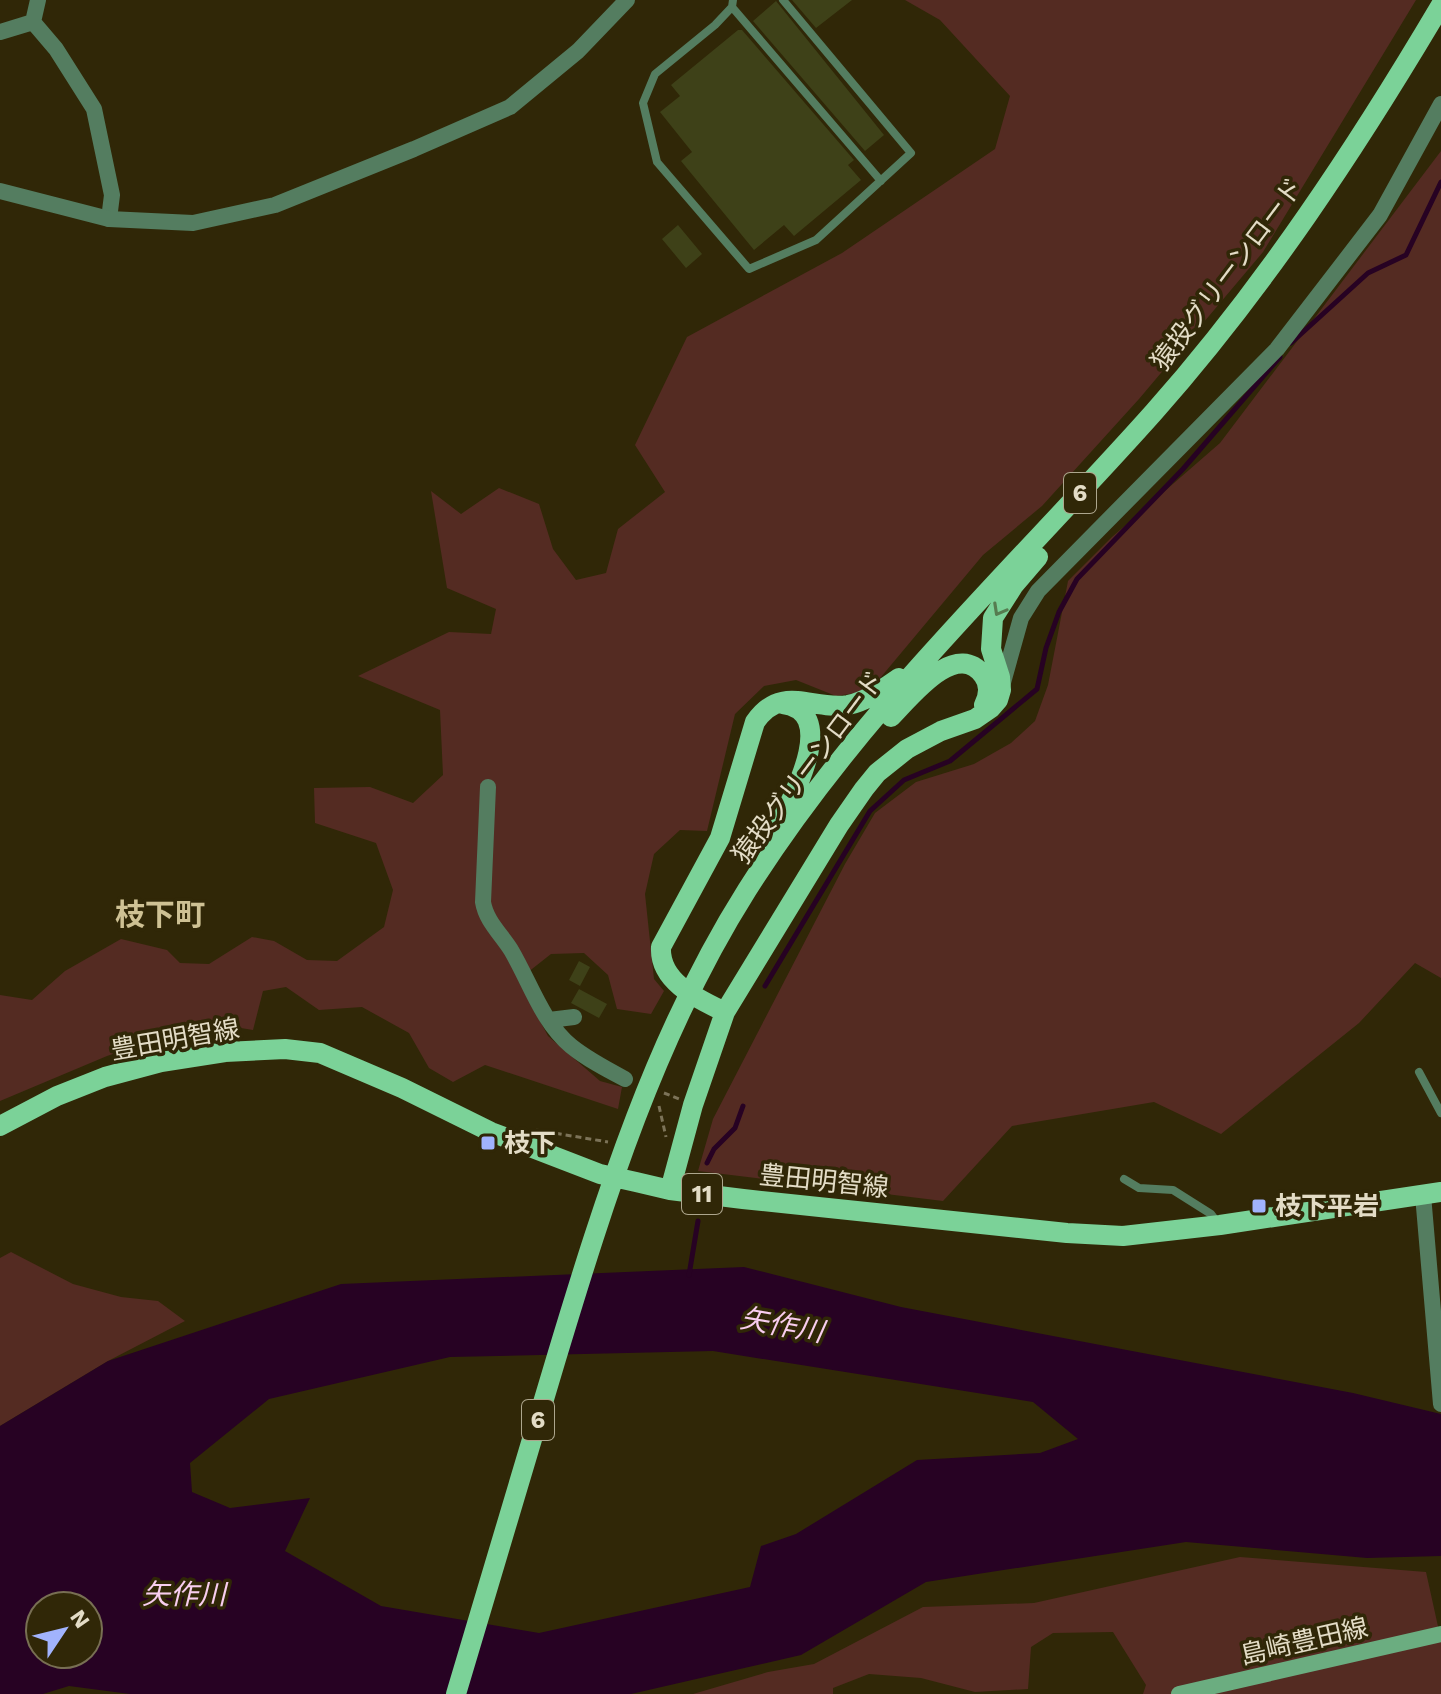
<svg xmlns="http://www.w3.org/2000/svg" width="1441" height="1694" viewBox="0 0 1441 1694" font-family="'Work Sans','Noto Sans JP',sans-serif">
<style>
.green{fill:#542b22}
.water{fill:#270223;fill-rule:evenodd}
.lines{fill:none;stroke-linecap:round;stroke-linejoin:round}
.stream{stroke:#270223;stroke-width:5}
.building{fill:#3e4118}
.path{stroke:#7c7358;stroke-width:3;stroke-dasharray:6 4;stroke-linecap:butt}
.service{stroke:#547d60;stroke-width:8}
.minor{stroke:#547d60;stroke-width:16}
.tertiary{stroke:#547d60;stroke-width:16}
.secondary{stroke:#6bad80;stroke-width:16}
.primary{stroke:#7bd298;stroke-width:20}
.oneway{stroke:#567c50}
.poi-dot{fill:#a1b3fd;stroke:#302707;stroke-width:3}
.labels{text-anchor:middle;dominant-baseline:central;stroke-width:7;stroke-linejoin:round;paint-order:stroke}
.shield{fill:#302707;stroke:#ada68d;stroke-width:2}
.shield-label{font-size:24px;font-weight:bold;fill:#e3dcc6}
.street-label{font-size:26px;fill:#e3dcc6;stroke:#302707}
.poi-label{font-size:26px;font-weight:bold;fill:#e3dcc6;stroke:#302707;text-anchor:start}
.water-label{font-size:28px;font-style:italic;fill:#f8cdef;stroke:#302707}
.quarter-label{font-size:30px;font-weight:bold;fill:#cec194;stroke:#302707}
</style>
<rect width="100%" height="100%" fill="#302707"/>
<path class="green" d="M905 0H1416L1263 252 1139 399 1042 506 983 555 881 677 862 692 836 696 796 680 764 686 735 714 707 831 680 830 654 854 645 894 654 979 664 991 651 1014 617 1009 608 975 584 953 551 954 518 980 548 1036 600 1081 622 1087 618 1109 485 1065 453 1082 429 1068 409 1033 362 1007 319 1010 286 987 263 991 253 1030 205 1022 107 1056 0 1101V995L32 1000 65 971 121 939 167 950 180 963 209 964 252 937 274 941 307 960 337 961 384 927 393 890 376 843 315 823 314 788 370 787 413 803 443 775 440 710 358 676 449 632 491 634 496 609 447 588 431 491 461 514 499 488 539 504 553 549 576 580 606 573 618 529 665 492 635 445 687 337 842 253 995 149 1010 96 940 20Z
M1441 151V978L1415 963 1359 1023 1221 1134 1154 1102 1012 1126 943 1201 698 1171 713 1119 845 864 875 813 916 782 974 764 1011 743 1035 721 1048 685 1068 581 1112 537 1220 443Z
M11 1252 73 1284 121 1297 158 1301 185 1321 108 1361 0 1426V1258Z
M1240 1557 1426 1572 1441 1640V1694H1143L1146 1685 1113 1632 1053 1633 1031 1647 1028 1689 975 1692 921 1678 869 1674 833 1688V1694H693L768 1672 814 1664 923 1607 1034 1603Z"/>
<path class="water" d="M744 1267 901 1307 1353 1393 1441 1414V1556L1367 1558 1186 1542 926 1582 801 1655 631 1694H130L69 1686 43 1694H0V1426L108 1361 341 1284ZM713 1351 1033 1402 1078 1439 1040 1453 917 1460 796 1534 761 1546 750 1587 539 1633 381 1606 285 1551 310 1498 230 1508 192 1492 190 1463 269 1399 450 1357ZM40 1606H88V1654H40Z"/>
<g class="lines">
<path class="stream" d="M1291 343 1368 273 1406 255 1441 182
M765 986 870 811 904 780 950 761 1037 689 1046 648 1059 612 1077 579 1183 469 1280 357
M707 1163 714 1149 735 1128 743 1106
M689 1275 698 1221"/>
</g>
<path class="building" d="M792 0H852L816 28Z
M776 1 884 135 865 151 753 21Z
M738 30H742L854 160 848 165 861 180 794 236 784 225 754 250 681 161 692 152 660 112 680 96 671 85Z
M678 225 702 254 686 268 662 239Z
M579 961 590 967 580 986 569 980Z
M579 989 607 1004 599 1018 571 1003Z"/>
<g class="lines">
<path class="path" d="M664 1093 679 1099
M659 1106 666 1137
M536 1130 608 1142"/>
<path class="service" d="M733 0 732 7 715 25 655 74 643 103 657 162 749 269 816 240 911 153 783 0
M732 7 881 181
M1419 1072 1441 1113
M1124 1179 1139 1188 1173 1190 1211 1214 1217 1222"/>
<path class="minor" d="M33 22 56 49 94 109 112 195 109 219
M33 22 38 0
M0 32 33 22
M1002 686 1021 618 1038 591 1277 349 1380 215 1441 104
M488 787 483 902C486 921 501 934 511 950 530 982 542 1022 571 1046 587 1059 606 1069 625 1079
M549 1020 574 1017
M1423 1195 1441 1404"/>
<path class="tertiary" d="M0 191 109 219 193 223 275 205 414 149 510 107 578 51 627 0"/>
<path class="secondary" d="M1179 1694 1441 1634"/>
<path class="primary" d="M891 717C910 698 955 639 983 675 990 684 989 695 984 705
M776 831C789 804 842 712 783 704
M725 1012C698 999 659 982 661 947L720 838 755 722C782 683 812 711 848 705 867 701 883 689 899 678
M0 1126 57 1096 105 1077 161 1062 225 1052 285 1049 320 1053 402 1088 491 1132 600 1174 636 1182 670 1190 743 1199 1067 1233 1123 1236 1220 1225 1441 1192
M670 1190 693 1105 725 1012 839 825 864 789 877 773 907 749 941 731 975 719 991 708 998 700 1001 690 1000 677 991 649 993 618 1014 585 1038 557
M456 1694C489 1582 523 1471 556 1359 605 1197 656 1034 747 890 860 711 1015 568 1154 412 1264 288 1357 147 1441 5"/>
</g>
<defs><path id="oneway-chevron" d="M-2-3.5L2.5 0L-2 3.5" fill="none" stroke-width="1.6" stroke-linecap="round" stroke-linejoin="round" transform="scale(2)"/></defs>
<use class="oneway" href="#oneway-chevron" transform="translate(999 610) rotate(119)"/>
<g class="poi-dot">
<rect x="480" y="1135" width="16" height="16" rx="4"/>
<rect x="1251" y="1198" width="16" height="16" rx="4"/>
</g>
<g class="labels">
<g class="shield">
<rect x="1064" y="473" width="32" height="40" rx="6"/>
<rect x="682" y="1174" width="40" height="40" rx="6"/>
<rect x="522" y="1400" width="32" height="40" rx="6"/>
</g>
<g class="shield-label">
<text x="1080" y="493">6</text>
<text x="702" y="1194">11</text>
<text x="538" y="1420">6</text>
</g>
<g class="street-label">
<text transform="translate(1227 274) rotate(-53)">猿投グリーンロード</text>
<text transform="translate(808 767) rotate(-53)">猿投グリーンロード</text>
<text transform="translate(175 1039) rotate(-10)">豊田明智線</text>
<text transform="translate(824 1181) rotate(6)">豊田明智線</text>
<text transform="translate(1304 1641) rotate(-13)">島崎豊田線</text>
</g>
<g class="poi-label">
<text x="504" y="1143">枝下</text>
<text x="1275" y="1206">枝下平岩</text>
</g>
<g class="water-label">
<text transform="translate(782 1325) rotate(10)">矢作川</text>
<text x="184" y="1594">矢作川</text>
</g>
<g class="quarter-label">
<text x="160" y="914">枝下町</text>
</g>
</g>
<g transform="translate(64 1630) rotate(55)"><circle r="38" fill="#302707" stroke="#786f53" stroke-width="2"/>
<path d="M0-6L14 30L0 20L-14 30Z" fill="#a1b3fd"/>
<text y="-12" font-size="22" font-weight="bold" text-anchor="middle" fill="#e3dcc6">N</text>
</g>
</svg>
